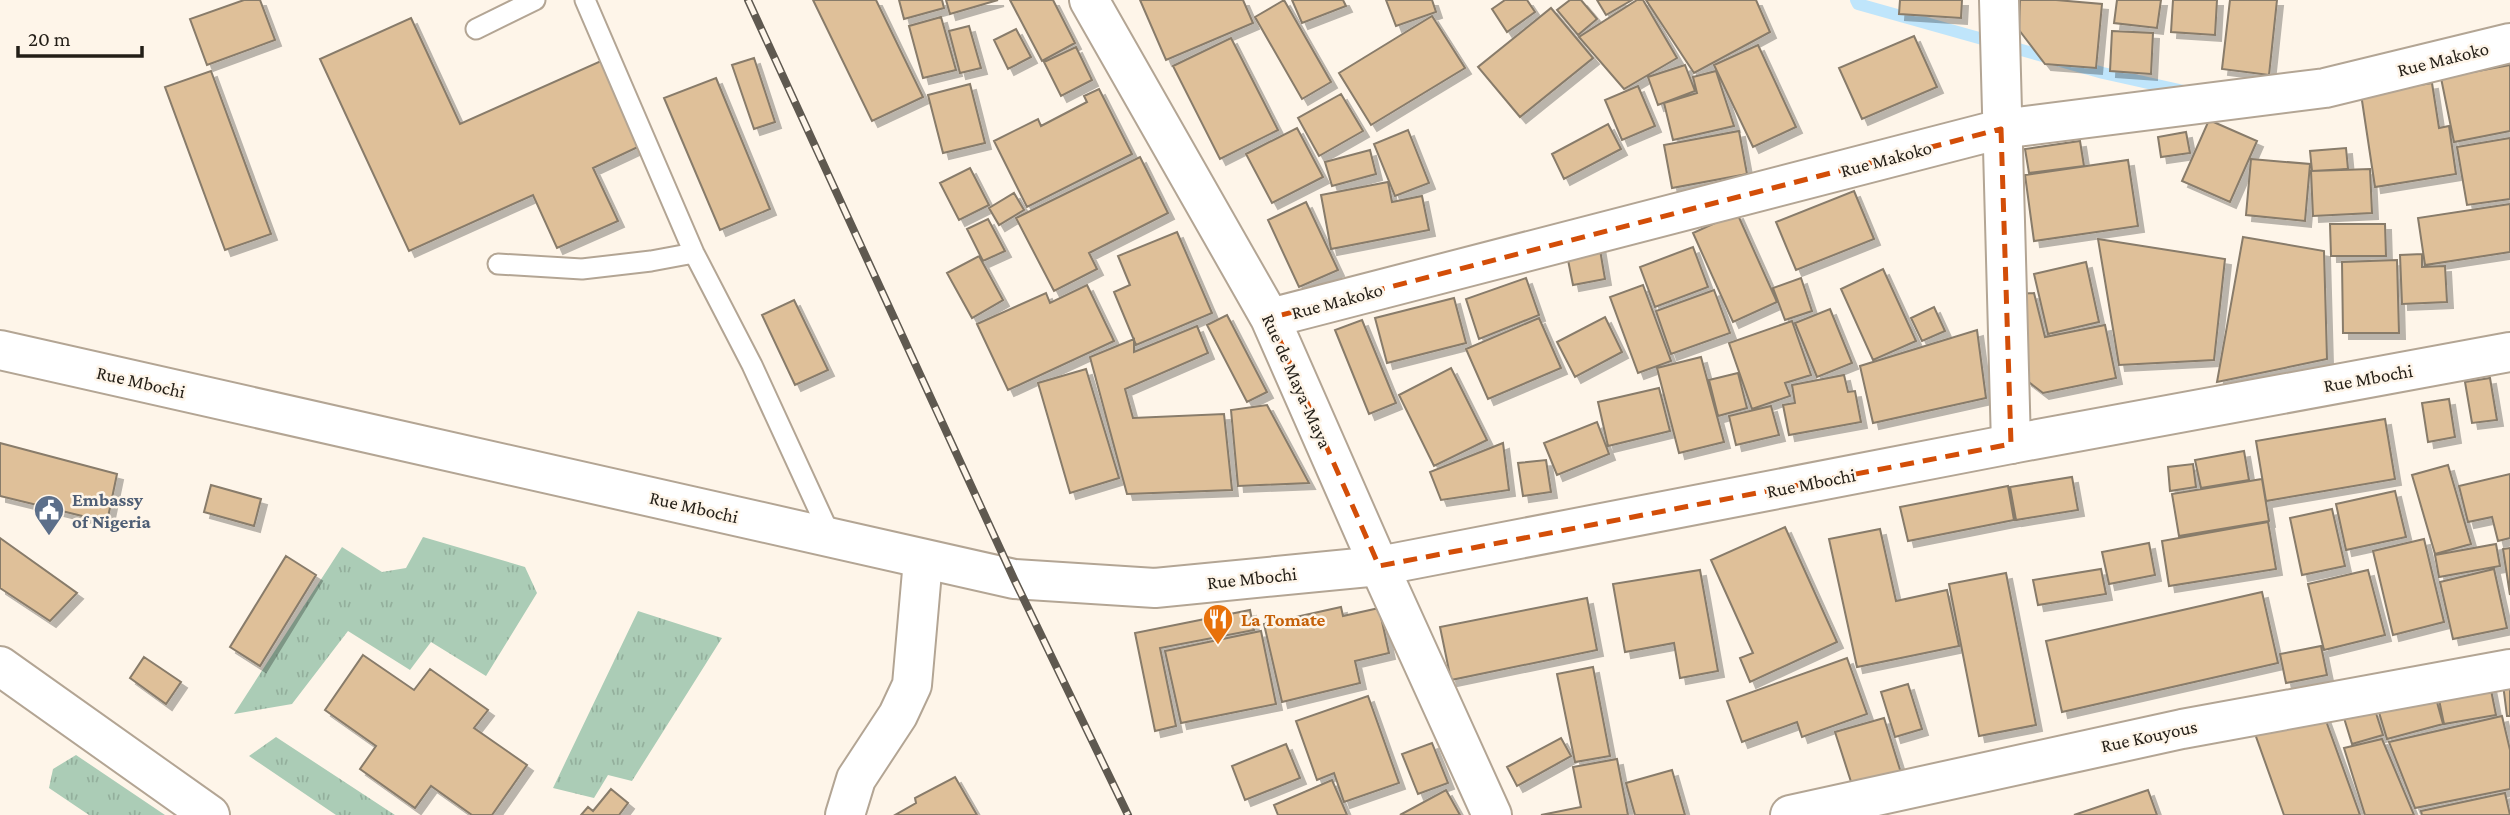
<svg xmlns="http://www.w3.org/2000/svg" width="2510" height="815" viewBox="0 0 2510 815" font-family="'Crimson Pro',serif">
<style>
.grass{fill:url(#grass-tufts)}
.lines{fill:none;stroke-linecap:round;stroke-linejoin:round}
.stream{stroke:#bfe5fb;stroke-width:12}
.building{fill:#dfc099;stroke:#887b6a;stroke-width:2;filter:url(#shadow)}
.lane-casing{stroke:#b3a594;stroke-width:23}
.street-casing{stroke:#b3a594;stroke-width:42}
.secondary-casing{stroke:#b3a594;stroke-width:42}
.lane{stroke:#fff;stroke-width:19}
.street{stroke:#fff;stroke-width:38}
.secondary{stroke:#fff;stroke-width:38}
.rail-casing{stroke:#5f5950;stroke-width:8}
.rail{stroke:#fef5e9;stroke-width:5;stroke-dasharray:16;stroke-linecap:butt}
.marked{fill:none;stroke:#d34e08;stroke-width:5;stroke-dasharray:14 9;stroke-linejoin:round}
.labels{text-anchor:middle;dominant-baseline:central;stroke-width:5;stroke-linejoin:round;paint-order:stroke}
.street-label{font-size:19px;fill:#231e17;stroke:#fef5e9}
.service-label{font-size:19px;font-weight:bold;fill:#4e5e75;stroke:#fef5e9;text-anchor:start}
.food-label{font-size:19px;font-weight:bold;fill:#c56008;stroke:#fef5e9;text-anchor:start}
</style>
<defs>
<pattern id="grass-tufts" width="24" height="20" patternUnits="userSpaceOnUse" patternTransform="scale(1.75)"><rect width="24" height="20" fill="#abccb6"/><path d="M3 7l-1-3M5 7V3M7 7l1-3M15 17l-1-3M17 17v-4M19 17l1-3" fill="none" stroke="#93af9c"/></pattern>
<filter id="shadow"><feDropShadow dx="6" dy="6" stdDeviation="0" flood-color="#0004"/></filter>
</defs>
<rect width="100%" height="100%" fill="#fef5e9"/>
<path class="grass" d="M423 537 525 567 537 593 486 676 431 642 410 670 348 631 292 704 234 714 342 547 382 572 406 568Z
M638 611 722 638 632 781 608 775 594 798 553 788Z
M276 737 395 815H336L249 756Z
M76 755 165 815H89L49 788 53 769Z"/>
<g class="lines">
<path class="stream" d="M1856 0 1858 4 2103 73 2184 91"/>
</g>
<path class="building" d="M244 0H260L275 40 207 65 190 19Z
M813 0H876L923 97 872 121Z
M899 0H942L944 8 904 19Z
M946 0H998L950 14Z
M1010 0H1053L1075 43 1042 61Z
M1140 0H1243L1253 23 1166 60Z
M1284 0 1331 82 1302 99 1255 17Z
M1292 0H1343L1346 6 1302 23Z
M1386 0H1432L1436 12 1396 26Z
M1505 0H1527L1535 12 1507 32 1492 9Z
M1570 0H1581L1597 19 1578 35 1557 10Z
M1597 0H1632L1606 15Z
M1637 0H1643L1677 58 1624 89 1579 37Z
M1646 0H1756L1770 32 1694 73Z
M1900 0H1962L1961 18 1899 14Z
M2020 0H2056L2102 4 2096 68 2045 64 2019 30Z
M2117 0H2161L2157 28 2114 23Z
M2173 0H2217L2215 35 2171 32Z
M2230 0H2277L2269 75 2222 69Z
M1551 8 1593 58 1520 117 1478 67Z
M1432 16 1465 68 1371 125 1339 73Z
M941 17 956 70 923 78 909 26Z
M411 18 460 124 601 61 640 146 593 168 618 221 557 248 533 195 409 251 320 59Z
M969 26 981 68 960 73 949 31Z
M1016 29 1031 57 1008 69 994 40Z
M2112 31 2153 33 2151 74 2110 71Z
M1914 36 1937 87 1862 119 1839 68Z
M1231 38 1278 130 1220 159 1173 66Z
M1758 45 1796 127 1753 147 1714 65Z
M1076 47 1092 80 1061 96 1044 62Z
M754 58 775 122 754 129 732 65Z
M1685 65 1695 91 1658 105 1648 77Z
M2510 65V131L2454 142 2441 78Z
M211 71 271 234 225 250 165 87Z
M1716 71 1734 126 1673 140 1664 103 1697 93 1693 77Z
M716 78 770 209 720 230 664 98Z
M2432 83 2439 128 2449 126 2456 174 2375 187 2361 94Z
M970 84 985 143 943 153 928 95Z
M1638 86 1655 126 1622 140 1605 100Z
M1099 89 1132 154 1027 207 994 141 1038 119 1041 126 1087 102 1084 96Z
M1341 94 1363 131 1319 156 1298 118Z
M2209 120 2257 141 2230 202 2182 181Z
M1608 124 1621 149 1564 179 1552 154Z
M1297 128 1323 177 1272 203 1246 154Z
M1408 130 1429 183 1395 196 1374 144Z
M1739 131 1747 174 1672 188 1664 145Z
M2186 132 2190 153 2161 157 2158 137Z
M2510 138V199L2467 205 2457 147Z
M2080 141 2084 166 2029 173 2025 149Z
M2346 148 2348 169 2312 171 2310 151Z
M1370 150 1376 174 1332 186 1325 162Z
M1140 157 1168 213 1089 253 1097 269 1054 291 1016 218Z
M2251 159 2310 164 2305 221 2246 215Z
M2128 160 2138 226 2034 241 2025 175Z
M970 168 989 205 959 220 940 183Z
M2370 169 2372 213 2313 216 2311 171Z
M1388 182 1392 202 1422 196 1429 230 1331 249 1321 195Z
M1854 191 1874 239 1796 270 1776 222Z
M1014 193 1024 210 999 225 989 208Z
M1306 202 1338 270 1299 287 1268 220Z
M2510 204V252L2425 265 2418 218Z
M1737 213 1777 302 1733 322 1693 233Z
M988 219 1005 251 983 261 967 229Z
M2330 224H2385L2386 256H2331Z
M1177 232 1212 313 1136 345 1114 292 1130 285 1118 256Z
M2243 237 2324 251 2327 359 2217 382Z
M2098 239 2225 259 2214 360 2119 365Z
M1599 244 1605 279 1573 285 1566 250Z
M1693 247 1708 287 1655 307 1640 267Z
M2422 254V267L2445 266 2447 302 2402 304 2400 255Z
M979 256 1003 300 972 318 947 273Z
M2397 260 2399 333H2343L2342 262Z
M2086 262 2099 322 2048 334 2034 274Z
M1883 269 1916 341 1873 360 1841 289Z
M1526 278 1539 315 1479 339 1466 299Z
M1801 278 1812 311 1785 320 1773 288Z
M1087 285 1114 341 1008 390 977 324 1046 293 1050 303Z
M1643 285 1671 361 1638 373 1610 297Z
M1714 290 1730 333 1671 354 1656 311Z
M2034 293 2045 337 2105 325 2116 378 2043 393 2026 380 2017 294Z
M1454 298 1466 343 1387 363 1375 318Z
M794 300 828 370 795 385 762 315Z
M1934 307 1945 331 1922 341 1911 318Z
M1830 309 1852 363 1817 377 1795 323Z
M1227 315 1267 392 1247 402 1207 325Z
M1605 317 1622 352 1575 377 1557 342Z
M1539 318 1561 368 1488 399 1466 349Z
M1362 320 1396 403 1369 414 1335 330Z
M1792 321 1811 375 1785 383 1790 396 1752 409 1729 343Z
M1197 326 1208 353 1125 389 1133 418 1224 414 1232 490 1127 494 1090 357 1134 339V352Z
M1977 330 1986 398 1873 423 1860 366Z
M1701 357 1724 442 1679 453 1657 368Z
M1451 368 1487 440 1434 466 1399 395Z
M1086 369 1119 478 1070 493 1038 383Z
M1738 373 1747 408 1718 416 1709 380Z
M1844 375 1848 392 1855 391 1861 422 1789 435 1783 405 1795 403 1792 385Z
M2490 378 2497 420 2472 423 2465 382Z
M1659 388 1670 431 1608 446 1598 402Z
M2449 399 2455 437 2428 442 2422 403Z
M1267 405 1309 483 1238 486 1231 410Z
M1771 406 1779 435 1736 445 1729 416Z
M2385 419 2395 479 2266 501 2256 441Z
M1597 422 1609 454 1557 475 1544 443Z
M0 443 117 474 107 522 0 496Z
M1503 443 1509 490 1441 500 1430 472Z
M2244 451 2249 480 2201 488 2195 460Z
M1546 460 1551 492 1523 496 1518 463Z
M2193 464 2196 487 2170 491 2168 467Z
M2448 465 2471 544 2435 554 2412 475Z
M2510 474V538L2498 541 2492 517 2468 522 2459 486Z
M2072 477 2078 510 2016 520 2010 487Z
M2262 479 2269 521 2179 536 2172 494Z
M211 485 261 499 254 526 204 512Z
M2008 486 2014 520 1908 541 1900 507Z
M2395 491 2406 537 2346 550 2336 504Z
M2332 509 2345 566 2302 575 2290 518Z
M2268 522 2276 569 2169 586 2162 541Z
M1785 527 1837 642 1750 682 1740 658 1753 653 1711 560Z
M1880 529 1896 601 1947 590 1959 646 1857 667 1829 539Z
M0 538 77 593 50 621 0 588Z
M2424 539 2444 622 2393 635 2373 551Z
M2149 543 2155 575 2109 584 2102 552Z
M2496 544 2500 566 2439 577 2435 555Z
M2510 548V595L2503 549Z
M286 556 316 575 260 666 230 647Z
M2101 569 2106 594 2038 605 2033 580Z
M2494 569 2507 628 2453 639 2440 582Z
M1700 570 1718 671 1680 678 1674 643 1625 652 1613 584Z
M2368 570 2385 635 2324 650 2308 584Z
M2006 573 2036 725 1979 736 1949 584Z
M2262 592 2278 663 2062 712 2046 641Z
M1587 598 1597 650 1451 680 1440 627Z
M1341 607 1343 616 1379 608 1389 653 1355 661 1360 683 1282 702 1264 624Z
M1250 610 1254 630 1160 648 1176 726 1155 731 1135 633Z
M1261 631 1276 704 1181 723 1165 651Z
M2321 646 2327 675 2286 683 2280 654Z
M363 655 414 690 430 669 488 710 474 728 527 765 492 815H472L431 786 415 808 360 769 376 746 325 710Z
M144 657 181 682 166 704 130 678Z
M1847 658 1867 714 1802 737 1797 722 1742 742 1727 701Z
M1593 667 1610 756 1575 762 1557 674Z
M2510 675V716H2507L2502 676Z
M2489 680 2496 715 2444 724 2437 690Z
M1908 684 1922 729 1895 737 1881 692Z
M2435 695 2443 724 2387 739 2378 709Z
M1368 696 1399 783 1344 802 1334 773 1317 780 1296 721Z
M2321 707 2360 815H2284L2254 731Z
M2375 710 2383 735 2352 744 2344 718Z
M2502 716 2510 750V789L2415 808 2389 742Z
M1884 718 1902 776 1854 791 1835 732Z
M1561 738 1571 756 1517 786 1507 767Z
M2382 739 2414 815H2365L2344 748Z
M1432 743 1448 783 1418 794 1402 754Z
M1286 744 1300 778 1245 800 1232 766Z
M1617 759 1628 815H1541L1581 807 1573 767Z
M1672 770 1685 815H1635L1626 783Z
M955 777 977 815H895L916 803 915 798Z
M1332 780 1347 815H1278L1274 805Z
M611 789 628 803 619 815H581L588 807 593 811Z
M1446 790 1460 815H1400Z
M2148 790 2157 815H2074Z
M2505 793 2510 815H2422L2421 811Z"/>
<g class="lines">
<g class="lane-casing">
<path id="lane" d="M585 0 694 253 752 365 832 539
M476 29 535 0
M498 264 582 269 651 261 694 253"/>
</g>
<g class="street-casing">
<path id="street" d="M1089 0 1270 318 1379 566 1492 815
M1999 0 2011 444
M1270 318 2001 129 2325 88 2510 43
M845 815 856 779 898 715 912 685 923 560
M1790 815 2182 729 2510 669"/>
</g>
<g class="secondary-casing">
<path id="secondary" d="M0 350 1014 579 1155 588 1379 566 2011 444 2510 352
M0 666 210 815"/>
</g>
<use href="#lane" class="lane"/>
<use href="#street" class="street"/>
<use href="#secondary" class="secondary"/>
<g class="rail-casing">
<path id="rail" d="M748 0 1014 579 1128 815"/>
</g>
<use href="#rail" class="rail"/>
</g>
<path class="marked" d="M2001 129 2011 444 1379 566 1270 318Z"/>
<defs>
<g id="civic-pin" transform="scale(1.575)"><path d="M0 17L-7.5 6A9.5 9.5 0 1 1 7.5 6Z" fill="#5c6f8a" stroke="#fef5e9"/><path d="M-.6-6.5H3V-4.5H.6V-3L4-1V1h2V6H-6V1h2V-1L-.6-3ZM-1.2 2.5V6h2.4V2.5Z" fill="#fff"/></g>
<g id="restaurant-pin" transform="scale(1.575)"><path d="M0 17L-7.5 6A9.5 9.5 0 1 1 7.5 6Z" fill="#e8710a" stroke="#fef5e9"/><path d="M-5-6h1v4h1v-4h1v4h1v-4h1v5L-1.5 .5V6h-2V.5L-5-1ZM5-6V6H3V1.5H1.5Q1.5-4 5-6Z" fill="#fff"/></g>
</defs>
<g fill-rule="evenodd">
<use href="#civic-pin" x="49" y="510"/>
<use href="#restaurant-pin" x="1218" y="619"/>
</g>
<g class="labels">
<g class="street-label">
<text transform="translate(2443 59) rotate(-14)">Rue Makoko</text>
<text transform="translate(1886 159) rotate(-15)">Rue Makoko</text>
<text transform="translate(1337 301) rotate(-15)">Rue Makoko</text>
<text transform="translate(2368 378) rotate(-10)">Rue Mbochi</text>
<text transform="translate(1297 381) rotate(66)">Rue de Maya-Maya</text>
<text transform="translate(141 382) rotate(13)">Rue Mbochi</text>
<text transform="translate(1811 483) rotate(-11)">Rue Mbochi</text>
<text transform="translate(694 507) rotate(13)">Rue Mbochi</text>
<text transform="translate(1252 578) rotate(-6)">Rue Mbochi</text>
<text transform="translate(2149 736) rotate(-12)">Rue Kouyous</text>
</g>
<g class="service-label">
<text x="72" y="499">Embassy<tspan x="72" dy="22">of Nigeria</tspan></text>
</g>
<g class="food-label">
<text x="1241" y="619">La Tomate</text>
</g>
</g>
<path d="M18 46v10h124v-10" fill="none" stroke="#231e17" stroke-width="3.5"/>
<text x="28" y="46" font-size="21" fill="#231e17" stroke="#fef5e9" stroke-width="5" paint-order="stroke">20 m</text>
</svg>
